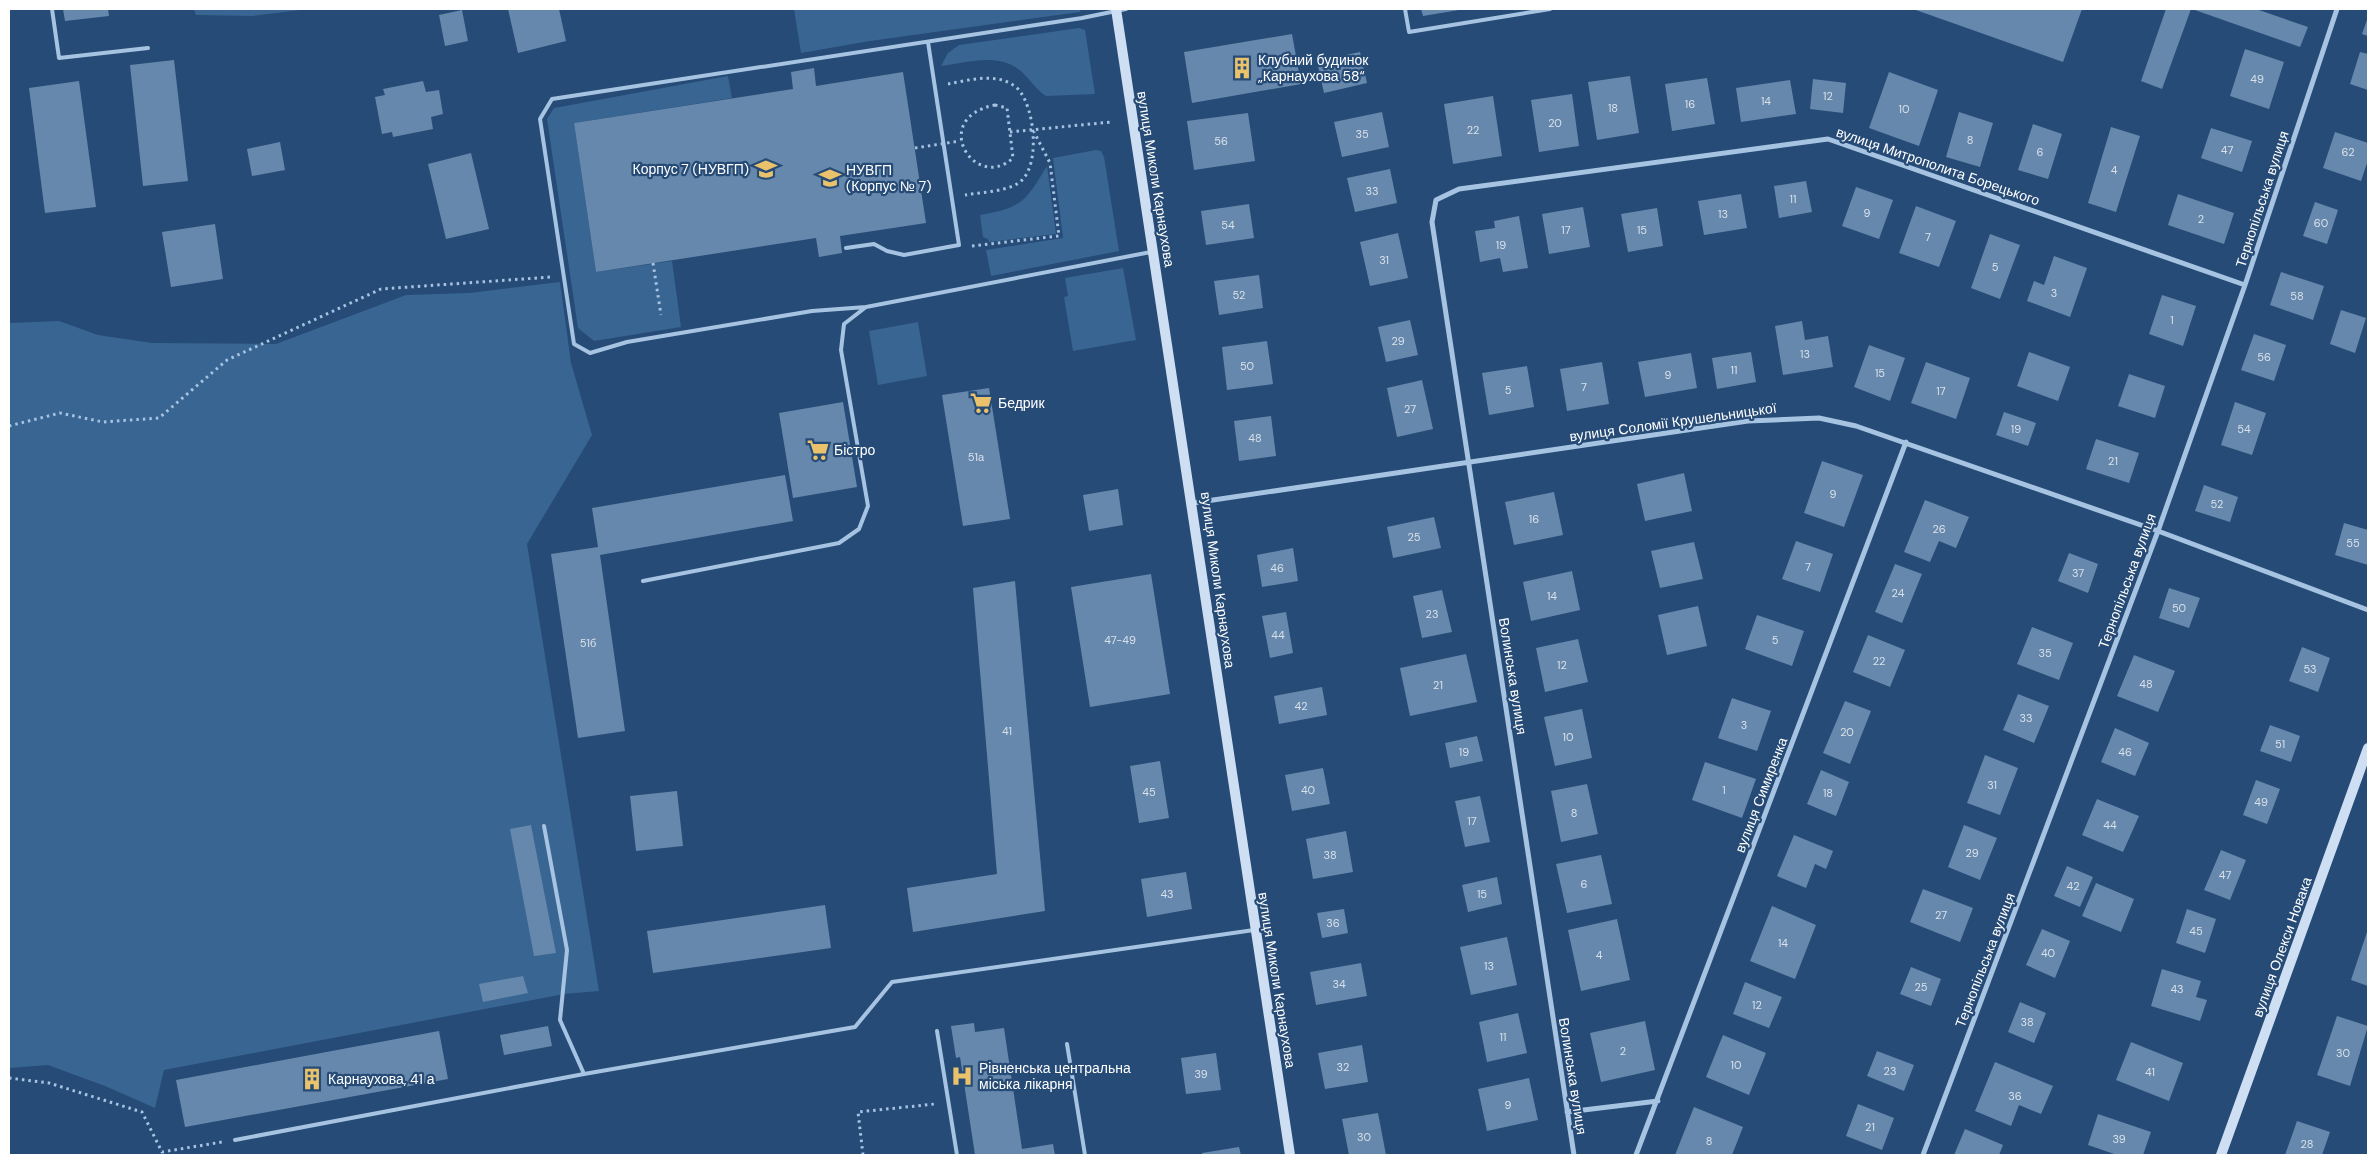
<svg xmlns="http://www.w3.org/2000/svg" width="2377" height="1164" viewBox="0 0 2377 1164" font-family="'DM Sans',sans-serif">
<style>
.green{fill:#396593}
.building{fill:#6688ac}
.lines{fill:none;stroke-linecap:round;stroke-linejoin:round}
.path{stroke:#a6c3e2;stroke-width:3;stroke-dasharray:2.5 4;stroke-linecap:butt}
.service{stroke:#a6c3e2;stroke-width:4}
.minor{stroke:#a6c3e2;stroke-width:5}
.secondary{stroke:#cfdff3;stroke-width:10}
.path-bridge{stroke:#a6c3e2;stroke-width:3;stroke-dasharray:2.5 4;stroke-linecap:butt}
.labels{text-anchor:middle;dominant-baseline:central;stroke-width:4.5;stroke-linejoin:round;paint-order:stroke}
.number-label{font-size:11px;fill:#d9e1ea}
.poi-label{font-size:14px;fill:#fff;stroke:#264b76;text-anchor:start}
.street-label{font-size:14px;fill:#fff;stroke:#264b76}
</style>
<rect width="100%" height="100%" fill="#264b76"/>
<path class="green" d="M194 9H308L253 16 196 15Z
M794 9H1081L1080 12 870 41 801 53Z
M1079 28 1085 30 1095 94 1046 96C1036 90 1030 79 1021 71 997 52 968 63 941 66L948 53 959 45Z
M728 76 732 98 574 123 596 272 672 261 681 327 594 341 578 328 547 119 554 108Z
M1096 150 1101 151 1104 157 1119 251 991 276 986 250 1063 238 1053 158Z
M1047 166 1056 234 989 242 988 239 983 237 980 215C1023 207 1025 202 1047 166Z
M1123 268 1136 340 1073 351 1064 297 1068 296 1065 278Z
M560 282 571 363 592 435 527 544 599 991 564 994 164 1070 155 1108 105 1086 48 1065 9 1068V323L59 321 98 335 152 343 276 344 406 295 470 293Z
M918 322 927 376 878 385 869 331Z"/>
<path class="building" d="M63 9H108L109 16 65 21Z
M508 9H559L566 41 518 53Z
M1421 9H1459V10L1423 16Z
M1913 9H2082L2063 62Z
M2166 9H2191L2162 89 2141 81Z
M2192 9H2256L2308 27 2300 47Z
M462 10 468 41 445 46 439 15Z
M2368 17V36L2362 34Z
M1292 34 1301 84 1192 103 1184 52Z
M2245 49 2284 62 2269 109 2230 96Z
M1360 52 1367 83 1324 93 1317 61Z
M2360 52 2368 54V90L2350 84Z
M174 60 188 181 143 186 130 65Z
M814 68 816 86 903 72 926 223 840 236 842 253 819 257 816 238 596 272 574 123 793 89 791 72Z
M1889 72 1938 90 1919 146 1869 128Z
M1630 76 1639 133 1597 140 1588 82Z
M1707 78 1715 124 1672 131 1665 84Z
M1813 79 1846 83 1843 113 1810 109Z
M1790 80 1796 114 1741 122 1736 88Z
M79 81 96 207 45 213 29 88Z
M423 81 426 92 439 90 443 114 431 117 433 129 393 137 392 132 382 134 375 97 385 95 383 89Z
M1572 94 1579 146 1539 152 1531 100Z
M1493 96 1502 156 1453 164 1444 104Z
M1382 112 1389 147 1342 157 1334 122Z
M1959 112 1993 123 1980 167 1946 157Z
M1248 113 1255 161 1194 170 1187 121Z
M2033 124 2062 134 2048 179 2018 170Z
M2111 127 2140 136 2116 212 2088 203Z
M2211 128 2252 141 2242 172 2201 158Z
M2335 132 2368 143V160L2361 181 2323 168Z
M280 142 285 170 252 176 247 149Z
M471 153 489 229 446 239 428 164Z
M1390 169 1397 203 1355 212 1347 178Z
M1806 181 1812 212 1779 218 1774 186Z
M1856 187 1893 200 1879 239 1842 226Z
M1741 194 1747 228 1704 235 1698 201Z
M2178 194 2234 213 2224 244 2168 225Z
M2315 202 2338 210 2327 244 2303 236Z
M1249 204 1254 238 1206 245 1201 211Z
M1916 206 1956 221 1939 267 1899 253Z
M1583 207 1590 247 1549 254 1542 214Z
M1657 208 1663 246 1628 252 1621 214Z
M1519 216 1528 268 1503 272 1500 258 1480 262 1475 231 1495 228 1494 221Z
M215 224 223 279 171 287 162 232Z
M1398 233 1408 278 1370 286 1360 242Z
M1990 234 2020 245 2000 299 1971 288Z
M2054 256 2087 268 2070 317 2027 301 2034 281 2044 285Z
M2281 272 2324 286 2313 320 2270 305Z
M1259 275 1263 308 1219 315 1214 281Z
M2162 295 2196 306 2183 346 2149 334Z
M2341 310 2366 318 2355 353 2330 344Z
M1410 320 1418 355 1386 362 1378 327Z
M1802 321 1805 340 1828 336 1833 367 1783 375 1775 326Z
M2254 334 2286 345 2274 381 2241 370Z
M1267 341 1273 384 1227 390 1222 347Z
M1869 345 1905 358 1890 401 1854 387Z
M1751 352 1756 382 1717 389 1712 358Z
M2029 352 2070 367 2058 401 2017 386Z
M1691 353 1697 388 1645 397 1638 362Z
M1602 362 1609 404 1567 411 1560 369Z
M1926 362 1970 378 1956 419 1911 403Z
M1527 366 1534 407 1489 415 1482 373Z
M2129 374 2165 386 2155 418 2118 406Z
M1422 380 1433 429 1397 437 1387 388Z
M989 388 1010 519 963 526 942 395Z
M843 402 857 487 793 498 779 413Z
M2235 402 2266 413 2252 455 2221 445Z
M2004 412 2036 423 2028 446 1996 435Z
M1271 416 1276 456 1239 461 1234 421Z
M2096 439 2139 453 2129 483 2086 469Z
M1822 461 1863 475 1844 527 1804 513Z
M1684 473 1692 511 1645 521 1637 484Z
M785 475 793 521 600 555 625 731 578 738 551 554 598 547 592 508Z
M2204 485 2238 497 2230 522 2195 511Z
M1118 489 1123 525 1089 531 1083 495Z
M1554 492 1563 535 1514 545 1505 502Z
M1925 500 1969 517 1956 548 1939 541 1930 562 1904 552Z
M1434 517 1441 548 1393 558 1387 527Z
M2344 523 2368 530V565L2335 555Z
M1796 541 1833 554 1820 592 1782 579Z
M1694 542 1703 579 1660 588 1651 551Z
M1293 548 1298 581 1262 587 1257 555Z
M2069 553 2098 564 2088 593 2058 581Z
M1895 564 1922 574 1902 623 1875 612Z
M1572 571 1580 610 1531 621 1523 582Z
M1151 574 1170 694 1090 707 1071 587Z
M1015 581 1045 911 913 932 907 888 997 874 973 588Z
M2169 588 2200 598 2189 628 2159 618Z
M1442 590 1452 632 1422 638 1413 596Z
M1698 606 1707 646 1667 655 1658 615Z
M1286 612 1293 653 1270 658 1262 616Z
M1757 615 1804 631 1792 666 1745 649Z
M2032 627 2073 643 2059 680 2017 664Z
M1868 635 1905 650 1890 687 1853 672Z
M1578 639 1588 682 1545 692 1536 648Z
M2302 647 2330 658 2318 692 2289 681Z
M1466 654 1477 702 1410 716 1400 668Z
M2134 655 2175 671 2158 712 2117 696Z
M1322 687 1327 715 1279 724 1274 696Z
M2018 694 2049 706 2034 743 2003 730Z
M1732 698 1771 711 1757 751 1718 738Z
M1845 701 1871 711 1850 764 1823 753Z
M1582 709 1592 758 1555 766 1544 717Z
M2270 725 2300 736 2291 762 2260 751Z
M2115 728 2149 743 2135 776 2101 762Z
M1477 736 1483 761 1450 768 1445 743Z
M1985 755 2018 768 2000 815 1967 803Z
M1160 761 1169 818 1139 823 1130 766Z
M1705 762 1756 779 1742 818 1692 800Z
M1323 768 1330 804 1292 811 1285 775Z
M1821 770 1849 782 1836 816 1807 804Z
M2256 780 2280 789 2267 824 2243 815Z
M1587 784 1598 834 1561 842 1551 791Z
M677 791 683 846 636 851 630 796Z
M1480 796 1490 842 1465 847 1455 801Z
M2097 799 2139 816 2123 852 2082 835Z
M531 825 556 953 534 956 510 829Z
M1964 825 1997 838 1980 880 1948 867Z
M1346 831 1353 872 1313 879 1306 839Z
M1794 835 1833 851 1826 869 1815 864 1806 888 1777 876Z
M2221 850 2246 860 2230 900 2204 890Z
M1601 855 1612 904 1567 913 1556 864Z
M2067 866 2093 877 2080 907 2054 896Z
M1186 872 1192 909 1147 917 1141 879Z
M1497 877 1502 904 1468 912 1462 885Z
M2096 883 2134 899 2121 932 2082 916Z
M1923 889 1973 908 1960 942 1910 922Z
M825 905 831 948 653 973 647 931Z
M1772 906 1816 925 1795 979 1750 961Z
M1344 909 1348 933 1322 938 1317 913Z
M2187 909 2216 919 2205 953 2176 943Z
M1617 919 1630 980 1581 991 1568 930Z
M2042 929 2070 941 2055 978 2026 965Z
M2368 929V986L2351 980Z
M1507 937 1517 985 1471 995 1460 947Z
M1361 963 1367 996 1316 1005 1310 972Z
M1911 967 1941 979 1931 1006 1900 994Z
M2162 969 2201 981 2196 997 2207 1000 2200 1021 2151 1006Z
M523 976 528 993 483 1002 479 984Z
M1745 982 1782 997 1769 1028 1733 1014Z
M2020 1002 2046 1013 2034 1043 2008 1032Z
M1518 1013 1527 1053 1487 1062 1479 1022Z
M2337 1016 2368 1026 2350 1086 2317 1075Z
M1645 1021 1655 1070 1601 1082 1590 1033Z
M974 1023 975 1032 1004 1028 1022 1149 1053 1144 1055 1155H975L960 1057 956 1058 951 1026Z
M548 1026 552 1046 504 1055 500 1035Z
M439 1031 448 1079 185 1127 176 1080Z
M1723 1035 1766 1053 1749 1095 1706 1077Z
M2131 1042 2183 1063 2169 1101 2116 1080Z
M1362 1045 1368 1082 1325 1089 1318 1053Z
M1877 1051 1914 1065 1904 1091 1867 1076Z
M1216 1053 1221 1090 1186 1094 1181 1058Z
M1995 1062 2053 1086 2041 1114 2019 1105 2011 1126 1975 1111Z
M1529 1078 1538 1120 1487 1131 1478 1089Z
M1858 1104 1894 1118 1882 1150 1846 1136Z
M1694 1107 1743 1127 1732 1155H1675Z
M1378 1113 1386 1155H1349L1342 1119Z
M2098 1114 2151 1132 2143 1155H2117L2088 1145Z
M2297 1121 2330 1132 2322 1155H2285Z
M1965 1129 2003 1145 1999 1155H1954Z
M1239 1147 1241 1155H1202V1153Z"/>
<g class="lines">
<path class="path" d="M948 84C970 80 999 71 1018 89 1035 107 1042 170 1017 184 1002 192 982 192 965 195
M995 105 1007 108 1013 158C975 193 928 118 995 105Z
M1010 132 1111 122
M972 246 1059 236 1050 163 1034 132
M653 263 661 315
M9 426 60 413 103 422 159 418 227 360 381 289 551 277
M9 1078 49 1083 142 1112 162 1152 222 1142
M863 1155 858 1112 935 1104"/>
<path class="service" d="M52 9 59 58 148 48
M1405 9 1409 32 1550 9
M846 248 874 244 887 251 904 255 959 245 928 42
M866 307 812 311 627 342 590 353 574 344 540 119 552 99 1082 18 1126 9
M643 581 839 543 859 529 868 506 841 350 844 324 866 307 1151 252
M544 826 567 950 560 1020 584 1074
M937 1031 957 1155
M1067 1044 1085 1155
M235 1140 584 1074 855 1027 892 982 1254 930"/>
<path class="minor" d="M1193 503 1748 421 1819 418 1856 426 2158 531 2368 610
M1567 1112 1658 1101
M1574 1155 1432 222 1436 200 1459 189 1828 139 2245 285
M1636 1155 1906 442
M1923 1155 2158 531 2245 285 2337 9"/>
<path class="secondary" d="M1116 9 1290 1155
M2221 1155 2368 748"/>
<path class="path-bridge" d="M915 148 960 141"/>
</g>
<defs>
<g id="building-bare" transform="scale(1.725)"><path d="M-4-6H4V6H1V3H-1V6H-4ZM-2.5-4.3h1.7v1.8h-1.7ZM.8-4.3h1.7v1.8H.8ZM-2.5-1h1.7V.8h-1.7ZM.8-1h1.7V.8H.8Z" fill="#ebc26c" stroke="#264b76" stroke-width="2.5" paint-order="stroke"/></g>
<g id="university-bare" transform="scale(1.725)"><path d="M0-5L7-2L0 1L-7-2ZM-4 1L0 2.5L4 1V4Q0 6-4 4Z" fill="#ebc26c" stroke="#264b76" stroke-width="2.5" paint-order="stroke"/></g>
<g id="supermarket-bare" transform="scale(1.725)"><path d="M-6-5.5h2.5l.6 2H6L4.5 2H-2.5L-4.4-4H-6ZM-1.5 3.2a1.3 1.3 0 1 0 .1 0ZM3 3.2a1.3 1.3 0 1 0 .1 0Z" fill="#ebc26c" stroke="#264b76" stroke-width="2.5" paint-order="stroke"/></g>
<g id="hospital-bare" transform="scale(1.725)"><path d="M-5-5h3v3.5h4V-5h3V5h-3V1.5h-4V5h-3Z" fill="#ebc26c" stroke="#264b76" stroke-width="2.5" paint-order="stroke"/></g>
</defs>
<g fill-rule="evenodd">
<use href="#building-bare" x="1242" y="68"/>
<use href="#university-bare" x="766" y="169"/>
<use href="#university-bare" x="830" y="178"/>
<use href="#supermarket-bare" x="981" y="403"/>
<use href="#supermarket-bare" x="818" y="450"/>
<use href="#hospital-bare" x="962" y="1076"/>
<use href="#building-bare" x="312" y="1079"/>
</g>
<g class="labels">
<g class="number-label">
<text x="2257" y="79">49</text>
<text x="1828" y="96">12</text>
<text x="1766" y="101">14</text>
<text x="1690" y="104">16</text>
<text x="1613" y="108">18</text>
<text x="1904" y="109">10</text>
<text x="1555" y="123">20</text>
<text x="1473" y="130">22</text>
<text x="1362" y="134">35</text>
<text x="1970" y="140">8</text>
<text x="1221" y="141">56</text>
<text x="2227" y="150">47</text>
<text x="2040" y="152">6</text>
<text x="2348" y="152">62</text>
<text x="2114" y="170">4</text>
<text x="1372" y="191">33</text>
<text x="1793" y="199">11</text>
<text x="1867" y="213">9</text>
<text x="1723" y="214">13</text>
<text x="2201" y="219">2</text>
<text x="2321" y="223">60</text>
<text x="1228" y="225">54</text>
<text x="1566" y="230">17</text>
<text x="1642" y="230">15</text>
<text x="1928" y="237">7</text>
<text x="1501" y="245">19</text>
<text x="1384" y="260">31</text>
<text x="1995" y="267">5</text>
<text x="2054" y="293">3</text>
<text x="1239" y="295">52</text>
<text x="2297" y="296">58</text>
<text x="2172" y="320">1</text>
<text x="1398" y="341">29</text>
<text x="1805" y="354">13</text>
<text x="2264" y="357">56</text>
<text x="1247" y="366">50</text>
<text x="1734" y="370">11</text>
<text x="1880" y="373">15</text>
<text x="1668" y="375">9</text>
<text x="1584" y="387">7</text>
<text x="1508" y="390">5</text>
<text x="1941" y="391">17</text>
<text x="1410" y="409">27</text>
<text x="2016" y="429">19</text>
<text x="2244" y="429">54</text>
<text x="1255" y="438">48</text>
<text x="976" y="457">51а</text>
<text x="2113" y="461">21</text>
<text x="1833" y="494">9</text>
<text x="2217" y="504">52</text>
<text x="1534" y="519">16</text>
<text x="1939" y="529">26</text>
<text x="1414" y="537">25</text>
<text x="2353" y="543">55</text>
<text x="1808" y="567">7</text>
<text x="1277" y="568">46</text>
<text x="2078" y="573">37</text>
<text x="1898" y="593">24</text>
<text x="1552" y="596">14</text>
<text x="2179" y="608">50</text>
<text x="1432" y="614">23</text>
<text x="1278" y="635">44</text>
<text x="1120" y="640">47-49</text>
<text x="1775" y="640">5</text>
<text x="588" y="643">51б</text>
<text x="2045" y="653">35</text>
<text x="1879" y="661">22</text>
<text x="1562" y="665">12</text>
<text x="2310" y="669">53</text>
<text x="2146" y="684">48</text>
<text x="1438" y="685">21</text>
<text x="1301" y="706">42</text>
<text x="2026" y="718">33</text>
<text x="1744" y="725">3</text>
<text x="1007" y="731">41</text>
<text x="1847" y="732">20</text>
<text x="1568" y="737">10</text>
<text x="2280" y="744">51</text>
<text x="1464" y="752">19</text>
<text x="2125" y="752">46</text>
<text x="1992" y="785">31</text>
<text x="1308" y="790">40</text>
<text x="1724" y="790">1</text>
<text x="1149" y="792">45</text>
<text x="1828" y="793">18</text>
<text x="2261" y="802">49</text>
<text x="1574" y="813">8</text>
<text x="1472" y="821">17</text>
<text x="2110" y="825">44</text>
<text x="1972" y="853">29</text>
<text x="1330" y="855">38</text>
<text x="2225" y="875">47</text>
<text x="1584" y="884">6</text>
<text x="2073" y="886">42</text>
<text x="1167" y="894">43</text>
<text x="1482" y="894">15</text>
<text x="1941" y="915">27</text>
<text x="1333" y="923">36</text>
<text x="2196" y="931">45</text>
<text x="1783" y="943">14</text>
<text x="2048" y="953">40</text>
<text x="1599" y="955">4</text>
<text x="1489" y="966">13</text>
<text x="1339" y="984">34</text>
<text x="1921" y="987">25</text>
<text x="2177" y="989">43</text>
<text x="1757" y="1005">12</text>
<text x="2027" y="1022">38</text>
<text x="1503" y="1037">11</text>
<text x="1623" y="1051">2</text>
<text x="2343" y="1053">30</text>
<text x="1736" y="1065">10</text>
<text x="1343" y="1067">32</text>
<text x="1890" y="1071">23</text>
<text x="2150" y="1072">41</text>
<text x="1201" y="1074">39</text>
<text x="2015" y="1096">36</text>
<text x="1508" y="1105">9</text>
<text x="1870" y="1127">21</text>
<text x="1364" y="1137">30</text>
<text x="2119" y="1139">39</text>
<text x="1709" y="1141">8</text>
<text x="2307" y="1144">28</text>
</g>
<g class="poi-label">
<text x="1258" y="60">Клубний будинок<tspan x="1258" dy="16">„Карнаухова 58“</tspan></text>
<text x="749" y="169" text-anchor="end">Корпус 7 (НУВГП)</text>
<text x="846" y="170">НУВГП<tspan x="846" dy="16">(Корпус № 7)</tspan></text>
<text x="998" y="403">Бедрик</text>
<text x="834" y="450">Бістро</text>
<text x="979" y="1068">Рівненська центральна<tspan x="979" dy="16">міська лікарня</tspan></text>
<text x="328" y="1079">Карнаухова, 41 а</text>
</g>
<g class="street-label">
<text transform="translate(1938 166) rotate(19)">вулиця Митрополита Борецького</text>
<text transform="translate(1156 179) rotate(81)">вулиця Миколи Карнаухова</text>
<text transform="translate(2262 199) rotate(-72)">Тернопільська вулиця</text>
<text transform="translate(1673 422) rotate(-8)">вулиця Соломії Крушельницької</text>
<text transform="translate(1218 580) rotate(82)">вулиця Миколи Карнаухова</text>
<text transform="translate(2127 581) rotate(-70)">Тернопільська вулиця</text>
<text transform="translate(1513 676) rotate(81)">Волинська вулиця</text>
<text transform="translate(1761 795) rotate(-69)">вулиця Симиренка</text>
<text transform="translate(2282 947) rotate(-70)">вулиця Олекси Новака</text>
<text transform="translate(1985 960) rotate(-69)">Тернопільська вулиця</text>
<text transform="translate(1277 980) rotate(81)">вулиця Миколи Карнаухова</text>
<text transform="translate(1573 1076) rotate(81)">Волинська вулиця</text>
</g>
</g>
<rect width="2377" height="1164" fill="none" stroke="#ffffff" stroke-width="20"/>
</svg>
